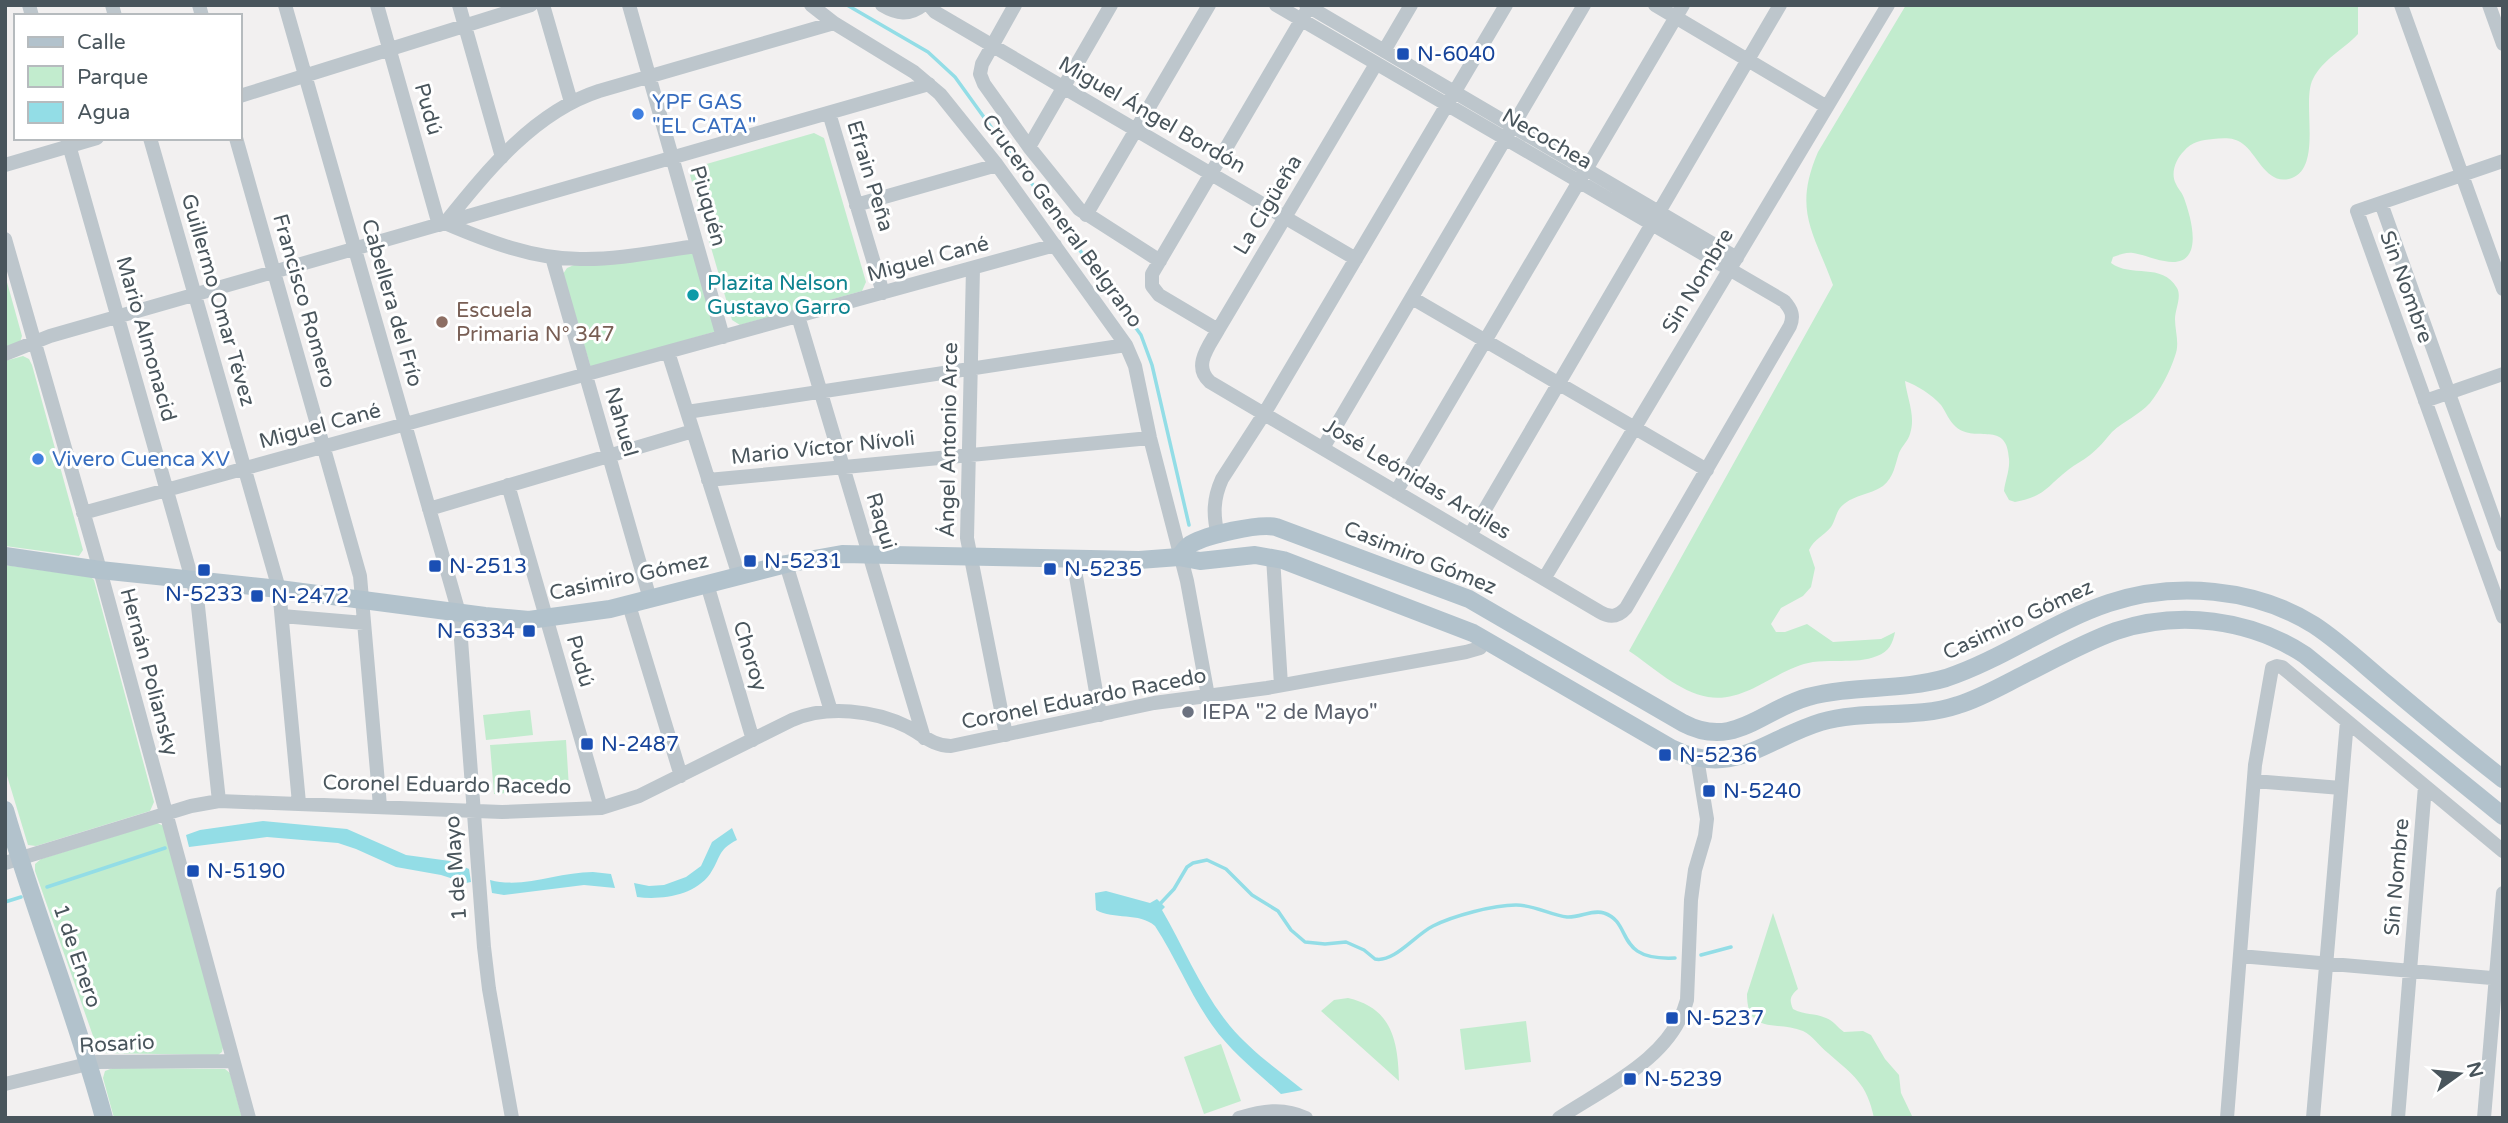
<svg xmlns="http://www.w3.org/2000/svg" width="2508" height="1123" viewBox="0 0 2508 1123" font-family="'Varela Round',sans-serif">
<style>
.green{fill:#c2ecce}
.water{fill:#93dde6}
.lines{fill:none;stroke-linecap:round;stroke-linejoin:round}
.stream{stroke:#93dde6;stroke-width:3.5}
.minor{stroke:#bdc6cc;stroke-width:14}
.major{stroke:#b2c2cc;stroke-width:18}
.transit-dot{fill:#1a4fb4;stroke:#fff;stroke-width:2.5}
.shop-dot{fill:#3f7fe0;stroke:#fff;stroke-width:2.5}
.culture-dot{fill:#0f9aa8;stroke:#fff;stroke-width:2.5}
.education-dot{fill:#8d6e63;stroke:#fff;stroke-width:2.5}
.worship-dot{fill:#6b7280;stroke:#fff;stroke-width:2.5}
.labels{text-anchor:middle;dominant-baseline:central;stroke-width:6;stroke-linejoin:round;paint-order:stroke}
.transit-label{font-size:21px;fill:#164399;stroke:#fff;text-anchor:start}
.shop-label{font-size:21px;fill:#366cbe;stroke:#fff;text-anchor:start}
.street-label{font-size:21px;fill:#49555c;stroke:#fff}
.culture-label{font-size:21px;fill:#0d838f;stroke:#fff;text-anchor:start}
.education-label{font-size:21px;fill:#785e54;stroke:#fff;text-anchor:start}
.worship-label{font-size:21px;fill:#5b616d;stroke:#fff;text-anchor:start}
</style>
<rect width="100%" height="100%" fill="#f2f0f0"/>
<path class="green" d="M1906 5H2358V34C2343 50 2323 59 2313 79 2301 101 2323 166 2292 178 2267 187 2258 155 2243 144 2235 137 2223 138 2213 139 2202 140 2191 142 2184 151 2176 159 2170 173 2176 184 2178 189 2182 192 2184 198 2189 212 2196 235 2191 250 2182 274 2150 255 2133 253 2126 252 2119 255 2113 257L2111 263C2131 278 2162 262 2177 288 2182 297 2175 309 2175 319 2175 332 2180 343 2175 356 2170 372 2160 390 2150 403 2139 415 2124 421 2112 432 2105 440 2099 448 2090 455 2083 461 2075 464 2068 470 2046 487 2046 496 2015 502L2009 500 2004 491C2005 481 2010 470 2009 459 2007 419 1976 444 1956 427 1949 421 1946 412 1941 405 1931 394 1918 386 1905 381 1907 398 1916 416 1910 434 1908 441 1902 446 1899 453 1895 465 1894 477 1883 486 1870 495 1851 495 1840 508 1836 513 1835 521 1831 527 1824 536 1814 539 1809 550L1815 568 1811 587 1803 596 1781 608 1771 624 1776 632H1785L1807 624 1833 642 1881 639 1895 632C1893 643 1889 652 1877 656 1858 664 1834 659 1813 662 1776 668 1748 703 1708 697 1679 692 1653 667 1629 651L1833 285C1813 231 1793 210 1818 152Z
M814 133 824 138 866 282 862 291 740 325 732 320 690 175 696 167Z
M692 253 695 255 717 331 591 368 563 274 567 268 574 265Z
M5 275 22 336 20 342 5 347Z
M23 356 29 359 32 365 83 550 79 556 5 546V361Z
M5 565 91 577 94 580 154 802 150 811 36 846 28 845 5 769Z
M530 710 533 735 486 740 483 715Z
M566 740 569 788 494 794 490 745Z
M157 823 164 826 223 1047 222 1052 218 1055 99 1053 35 871V864L41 859Z
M1773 913 1798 989C1790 996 1789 1000 1793 1009 1804 1015 1815 1013 1826 1018 1834 1021 1837 1027 1844 1032L1863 1031 1871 1035 1885 1059 1899 1075 1901 1093 1913 1118H1874C1867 1083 1853 1075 1828 1053 1819 1046 1813 1036 1803 1031 1777 1020 1747 1036 1747 994Z
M1348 998C1392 1008 1398 1041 1399 1081L1321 1011 1334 1000Z
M1526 1021 1531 1062 1465 1070 1460 1029Z
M1221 1044 1241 1101 1204 1114 1184 1057Z
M113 1068 225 1069 230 1073 242 1118H114L103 1078 105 1071Z"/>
<path class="water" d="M263 821 347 829 406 855 450 861 469 869 471 882 466 883 441 875 396 867 356 849 338 843 267 837 189 847 186 835 200 830Z
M732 828 737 840C717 850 721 858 710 874 694 896 661 900 637 897L634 883 649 886 664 885 686 877 701 866 712 842Z
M593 872 611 874 615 888 584 885 504 895 492 893 490 880C524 889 558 872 593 872Z
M1106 891 1150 903 1157 899 1165 907 1162 910C1184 948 1202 992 1230 1026 1251 1051 1278 1070 1303 1090L1281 1094C1257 1072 1231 1052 1212 1025 1190 994 1176 958 1155 926 1139 912 1114 920 1096 910L1095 893Z"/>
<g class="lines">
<path class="stream" d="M847 5 928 52 955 77 1141 335 1152 365 1189 525
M47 887 165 848
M5 902 21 897
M1158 906 1174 889 1187 867 1193 863 1207 860 1226 869 1252 895 1278 911 1291 930 1305 942 1325 944 1346 942 1364 950 1375 959C1394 963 1415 935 1433 926 1453 916 1493 905 1516 905 1535 905 1550 915 1567 917 1579 918 1593 909 1604 913 1634 923 1613 961 1675 958
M1701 955 1731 947"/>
<path class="minor" d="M29 5 32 16
M112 5 115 16
M199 5 202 16
M285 5 459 613 484 947 489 989 512 1118
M377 5 439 225
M459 5 502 157
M543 5 571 102
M629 5 723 337
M811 5 834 23 914 72 940 94 997 165 1126 345 1135 366 1150 438 1187 581 1208 696
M882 5C897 14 909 16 923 5
M929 5 935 12 1356 259
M1015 5 982 64 980 74 984 84 1029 147 1079 209 1160 261
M1276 5 1784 301C1792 310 1794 316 1790 326L1626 608C1618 617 1610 618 1600 612L1210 382C1192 366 1209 346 1218 330L1376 64
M1306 5 1737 258
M1655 5 1827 107
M2401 5 2503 289
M2489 5 2503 44
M1384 51 1411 5
M240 96 531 5
M829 113 883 293
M67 138 197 597 219 801
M150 138 279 589 299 803
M236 138 360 576 380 806
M1029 147 1111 5
M2503 161 2357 211 2503 617
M5 165 97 138
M2381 203 2503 545
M856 205 997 165
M1086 215 1209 5
M5 239 100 570 249 1118
M697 246C659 251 619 260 580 259 533 259 487 241 445 223 487 171 534 112 599 91L834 23
M552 257 650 599
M973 268 967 538 1006 735
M1412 298 1707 470
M798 316 924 738
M1218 330 1159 295 1152 286V274L1306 12
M668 352 739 576
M5 354 50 336 929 84
M2425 401 2503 374
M687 412 1126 345
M1323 448 1584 5
M708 480 1150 438
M508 485 601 808
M1396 492 1683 5
M429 509 693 431
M83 513 1055 245
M1470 535 1780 5
M1218 536C1213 515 1213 499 1222 479L1264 414 1506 5
M1273 557 1281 685
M1073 559 1100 715
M786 564 831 711
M1544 579 1888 5
M707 584 753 740
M629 605 681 776
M282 616 364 623
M2254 781 2341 788
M5 863 191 806 219 801 502 812 601 808 639 796 792 720C827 705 874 710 908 727 923 735 933 746 951 746L1154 703 1267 688 1466 652 1480 648 1486 640
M2240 956 2503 979
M5 1084 96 1062 233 1061
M1239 1118C1262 1111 1283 1107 1306 1118
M1559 1118C1606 1087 1672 1058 1687 1000L1691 900 1695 870 1705 836 1707 819 1697 758
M2227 1118 2255 765 2272 668 2277 666 2282 667 2503 851
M2313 1118 2347 721
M2398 1118 2425 786
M2484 1118 2503 893"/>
<path class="major" d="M5 556 100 570 279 589 485 616 529 620 610 609 786 564 842 554 1139 560 1179 557 1200 561 1255 555 1283 560 1473 633 1671 748C1733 779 1765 739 1821 722 1865 709 1914 720 1958 705 1981 698 2003 685 2025 674 2055 659 2085 642 2116 631 2179 610 2250 619 2305 655L2503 816
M1179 557C1183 552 1186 547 1191 544 1207 535 1258 523 1276 527L1469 599 1683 723C1734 750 1761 710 1808 697 1853 685 1901 691 1946 678 2003 659 2052 622 2109 603 2175 581 2255 588 2314 625 2340 642 2364 665 2388 685 2426 717 2464 749 2503 779
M5 810C35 913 76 1014 104 1118"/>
</g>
<g class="transit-dot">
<rect x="1396" y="47" width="14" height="14" rx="3.5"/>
<rect x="743" y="554" width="14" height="14" rx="3.5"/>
<rect x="428" y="559" width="14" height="14" rx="3.5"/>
<rect x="1043" y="562" width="14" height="14" rx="3.5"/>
<rect x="197" y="563" width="14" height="14" rx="3.5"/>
<rect x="250" y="589" width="14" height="14" rx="3.5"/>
<rect x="522" y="624" width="14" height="14" rx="3.5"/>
<rect x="580" y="737" width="14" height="14" rx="3.5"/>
<rect x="1658" y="748" width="14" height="14" rx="3.5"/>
<rect x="1702" y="784" width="14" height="14" rx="3.5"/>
<rect x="186" y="864" width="14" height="14" rx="3.5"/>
<rect x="1665" y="1011" width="14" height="14" rx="3.5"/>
<rect x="1623" y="1072" width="14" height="14" rx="3.5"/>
</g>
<g class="shop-dot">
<circle cx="638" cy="114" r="7"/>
<circle cx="38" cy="459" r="7"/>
</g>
<circle class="culture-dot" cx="693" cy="295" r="7"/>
<circle class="education-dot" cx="442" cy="322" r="7"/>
<circle class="worship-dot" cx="1188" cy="712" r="7"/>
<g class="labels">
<g class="transit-label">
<text x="1417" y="54">N-6040</text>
<text x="764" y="561">N-5231</text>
<text x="449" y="566">N-2513</text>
<text x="1064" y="569">N-5235</text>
<text x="204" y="594" text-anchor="middle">N-5233</text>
<text x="271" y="596">N-2472</text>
<text x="515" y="631" text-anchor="end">N-6334</text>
<text x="601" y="744">N-2487</text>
<text x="1679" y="755">N-5236</text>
<text x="1723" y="791">N-5240</text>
<text x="207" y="871">N-5190</text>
<text x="1686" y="1018">N-5237</text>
<text x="1644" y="1079">N-5239</text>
</g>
<g class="shop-label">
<text x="652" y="102">YPF GAS<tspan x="652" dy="24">"EL CATA"</tspan></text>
<text x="52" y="459">Vivero Cuenca XV</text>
</g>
<g class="street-label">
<text transform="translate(428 109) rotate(74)">Pudú</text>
<text transform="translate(1152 115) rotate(30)">Miguel Ángel Bordón</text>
<text transform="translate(1547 139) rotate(30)">Necochea</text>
<text transform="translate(870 176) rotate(73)">Efrain Peña</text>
<text transform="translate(1268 205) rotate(-59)">La Cigüeña</text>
<text transform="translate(708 206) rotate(74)">Piuquén</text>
<text transform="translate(1062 221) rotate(54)">Crucero General Belgrano</text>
<text transform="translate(928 259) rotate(-15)">Miguel Cané</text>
<text transform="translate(1698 281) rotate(-59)">Sin Nombre</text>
<text transform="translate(2406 287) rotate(70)">Sin Nombre</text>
<text transform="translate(218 300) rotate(74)">Guillermo Omar Tévez</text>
<text transform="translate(304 301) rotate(74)">Francisco Romero</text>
<text transform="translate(392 303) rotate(74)">Cabellera del Frío</text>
<text transform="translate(146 339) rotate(74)">Mario Almonacid</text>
<text transform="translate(621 422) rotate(74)">Nahuel</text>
<text transform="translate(320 426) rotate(-15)">Miguel Cané</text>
<text transform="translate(949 440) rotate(-89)">Ángel Antonio Arce</text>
<text transform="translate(823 448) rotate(-6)">Mario Víctor Nívoli</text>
<text transform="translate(1417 479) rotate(31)">José Leónidas Ardiles</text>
<text transform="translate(881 521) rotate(73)">Raqui</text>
<text transform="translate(1420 558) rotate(22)">Casimiro Gómez</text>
<text transform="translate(629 577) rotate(-12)">Casimiro Gómez</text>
<text transform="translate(2018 620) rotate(-25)">Casimiro Gómez</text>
<text transform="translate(750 656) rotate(73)">Choroy</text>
<text transform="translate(580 661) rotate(74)">Pudú</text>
<text transform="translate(149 672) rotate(75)">Hernán Poliansky</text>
<text transform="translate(1084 699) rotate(-11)">Coronel Eduardo Racedo</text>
<text transform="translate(447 785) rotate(1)">Coronel Eduardo Racedo</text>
<text transform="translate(456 868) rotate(-94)">1 de Mayo</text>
<text transform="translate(2397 877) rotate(-85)">Sin Nombre</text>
<text transform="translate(77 956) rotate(71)">1 de Enero</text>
<text transform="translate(117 1044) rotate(-3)">Rosario</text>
</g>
<g class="culture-label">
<text x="707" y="283">Plazita Nelson<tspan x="707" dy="24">Gustavo Garro</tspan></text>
</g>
<g class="education-label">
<text x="456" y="310">Escuela<tspan x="456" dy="24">Primaria N° 347</tspan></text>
</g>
<g class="worship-label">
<text x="1202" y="712">IEPA "2 de Mayo"</text>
</g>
</g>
<rect width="2508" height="1123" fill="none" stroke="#49555c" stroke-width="14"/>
<rect x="14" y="14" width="228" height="126" fill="#ffffff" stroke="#b6bbbe" stroke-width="2"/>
<rect x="28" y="37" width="35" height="10" fill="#b2c2cc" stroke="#b6bbbe" stroke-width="2"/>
<text x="77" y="49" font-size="21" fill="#49555c">Calle</text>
<rect x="28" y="66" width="35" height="21" fill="#c2ecce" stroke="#b6bbbe" stroke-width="2"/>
<text x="77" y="84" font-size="21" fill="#49555c">Parque</text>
<rect x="28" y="102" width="35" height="21" fill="#93dde6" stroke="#b6bbbe" stroke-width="2"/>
<text x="77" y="119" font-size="21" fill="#49555c">Agua</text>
<g transform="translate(2459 1074) rotate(75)" stroke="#ffffff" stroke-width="5" paint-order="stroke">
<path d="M0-5L12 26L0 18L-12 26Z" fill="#49555c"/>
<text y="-10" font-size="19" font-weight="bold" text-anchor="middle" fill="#49555c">N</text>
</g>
</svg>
